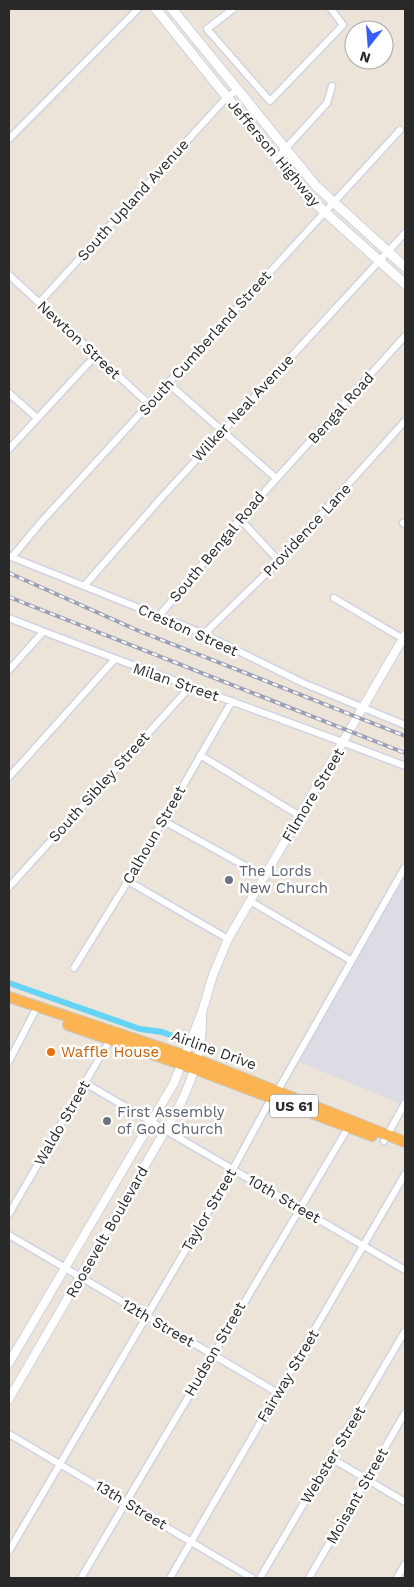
<svg xmlns="http://www.w3.org/2000/svg" width="414" height="1587" viewBox="0 0 414 1587" font-family="'Work Sans',sans-serif">
<style>
.industrial{fill:#dddbe4}
.lines{fill:none;stroke-linecap:round;stroke-linejoin:round}
.canal{stroke:#64d3f6;stroke-width:6}
.minor-casing{stroke:#cfd3e3;stroke-width:9}
.tertiary-casing{stroke:#cfd3e3;stroke-width:10}
.secondary-casing{stroke:#cfd3e3;stroke-width:11}
.trunk-casing{stroke:#c7c7c7;stroke-width:12}
.minor{stroke:#fff;stroke-width:6}
.tertiary{stroke:#fff;stroke-width:8}
.secondary{stroke:#fff;stroke-width:9}
.trunk{stroke:#fcb452;stroke-width:10}
.rail-casing{stroke:#9ca0b5;stroke-width:4}
.rail{stroke:#fff;stroke-width:2;stroke-dasharray:5.5;stroke-linecap:butt}
.worship-dot{fill:#6b7280;stroke:#fff;stroke-width:2}
.food-dot{fill:#e8710a;stroke:#fff;stroke-width:2}
.labels{text-anchor:middle;dominant-baseline:central;stroke-width:5;stroke-linejoin:round;paint-order:stroke}
.shield{fill:#fff;stroke:#696969;stroke-width:1}
.shield-label{font-size:14px;font-weight:bold;fill:#292929}
.street-label{font-size:15px;fill:#292929;stroke:#fff}
.worship-label{font-size:15px;fill:#5b616d;stroke:#fff;text-anchor:start}
.food-label{font-size:15px;fill:#c56008;stroke:#fff;text-anchor:start}
</style>
<rect width="100%" height="100%" fill="#ece4d9"/>
<path class="industrial" d="M405 875V1096L401 1104 297 1061Z"/>
<g class="lines">
<path class="canal" d="M9 983 140 1029 162 1032 181 1039"/>
<g class="minor-casing">
<path id="minor" d="M233 9 207 29 270 101 343 25 331 9
M9 139 138 9
M276 159 327 103 332 86
M9 275 150 405
M39 303 227 97 238 90
M169 384 276 478
M9 393 37 418
M9 449 95 356
M240 519 279 561
M403 523 405 525
M9 556 204 634 303 683 405 725
M12 557 42 521 400 130
M84 586 162 497 405 233
M334 598 405 640
M159 616 240 519 405 336
M9 618C140 670 274 715 405 766
M204 634 279 561 405 421
M9 670 43 632
M200 755 300 816
M9 777 114 660
M162 820 265 877
M128 881 228 939
M9 887 189 688
M250 901 350 960
M74 968 128 881 232 701
M9 1061 37 1007
M85 1083 405 1270
M384 1141 405 1103
M9 1214 111 1038
M9 1235 278 1393
M9 1434 252 1578
M331 1458 405 1502
M9 1551 233 1169 272 1097 278 1090 405 867
M81 1578 349 1126
M170 1578 405 1174
M260 1578 405 1331
M309 1578 405 1413
M397 1578 405 1564"/>
</g>
<g class="tertiary-casing">
<path id="tertiary" d="M9 1363 174 1083 202 1012 213 975 228 939 405 635
M9 1399 180 1105C194 1075 203 1048 202 1014"/>
</g>
<g class="secondary-casing">
<path id="secondary" d="M156 9 305 194 405 284
M172 9 316 186 405 267"/>
</g>
<g class="trunk-casing">
<path id="trunk" d="M9 997 198 1060 405 1142
M68 1025 195 1069 372 1136"/>
</g>
<use href="#minor" class="minor"/>
<use href="#tertiary" class="tertiary"/>
<use href="#secondary" class="secondary"/>
<use href="#trunk" class="trunk"/>
<g class="rail-casing">
<path id="rail" d="M9 573 139 631 405 736
M9 597 405 753"/>
</g>
<use href="#rail" class="rail"/>
</g>
<g class="worship-dot">
<circle cx="229" cy="880" r="5"/>
<circle cx="107" cy="1121" r="5"/>
</g>
<circle class="food-dot" cx="51" cy="1052" r="5"/>
<g class="labels">
<rect class="shield" x="270" y="1094.5" width="48" height="23" rx="4"/>
<g class="shield-label">
<text x="294" y="1106">US 61</text>
</g>
<g class="street-label">
<text transform="translate(274 153) rotate(50)">Jefferson Highway</text>
<text transform="translate(133 200) rotate(-48)">South Upland Avenue</text>
<text transform="translate(79 340) rotate(43)">Newton Street</text>
<text transform="translate(205 343) rotate(-48)">South Cumberland Street</text>
<text transform="translate(243 408) rotate(-47)">Wilker Neal Avenue</text>
<text transform="translate(341 408) rotate(-48)">Bengal Road</text>
<text transform="translate(307 530) rotate(-47)">Providence Lane</text>
<text transform="translate(217 547) rotate(-50)">South Bengal Road</text>
<text transform="translate(188 630) rotate(24)">Creston Street</text>
<text transform="translate(176 682) rotate(19)">Milan Street</text>
<text transform="translate(99 787) rotate(-48)">South Sibley Street</text>
<text transform="translate(313 795) rotate(-59)">Filmore Street</text>
<text transform="translate(154 835) rotate(-60)">Calhoun Street</text>
<text transform="translate(214 1050) rotate(20)">Airline Drive</text>
<text transform="translate(62 1123) rotate(-60)">Waldo Street</text>
<text transform="translate(284 1199) rotate(30)">10th Street</text>
<text transform="translate(209 1210) rotate(-60)">Taylor Street</text>
<text transform="translate(107 1232) rotate(-60)">Roosevelt Boulevard</text>
<text transform="translate(158 1323) rotate(30)">12th Street</text>
<text transform="translate(215 1349) rotate(-60)">Hudson Street</text>
<text transform="translate(288 1376) rotate(-59)">Fairway Street</text>
<text transform="translate(333 1455) rotate(-59)">Webster Street</text>
<text transform="translate(357 1496) rotate(-60)">Moisant Street</text>
<text transform="translate(131 1505) rotate(31)">13th Street</text>
</g>
<g class="worship-label">
<text x="239" y="871">The Lords<tspan x="239" dy="17">New Church</tspan></text>
<text x="117" y="1112">First Assembly<tspan x="117" dy="17">of God Church</tspan></text>
</g>
<g class="food-label">
<text x="61" y="1052">Waffle House</text>
</g>
</g>
<rect width="414" height="1587" fill="none" stroke="#292929" stroke-width="20"/>
<g transform="translate(369 45) rotate(197)"><circle r="24" fill="#ffffff" stroke="#a9a9a9"/>
<path d="M0-4L9 19L0 12L-9 19Z" fill="#345eff"/>
<text y="-8" font-size="14" font-weight="bold" text-anchor="middle" fill="#292929">N</text>
</g>
</svg>
